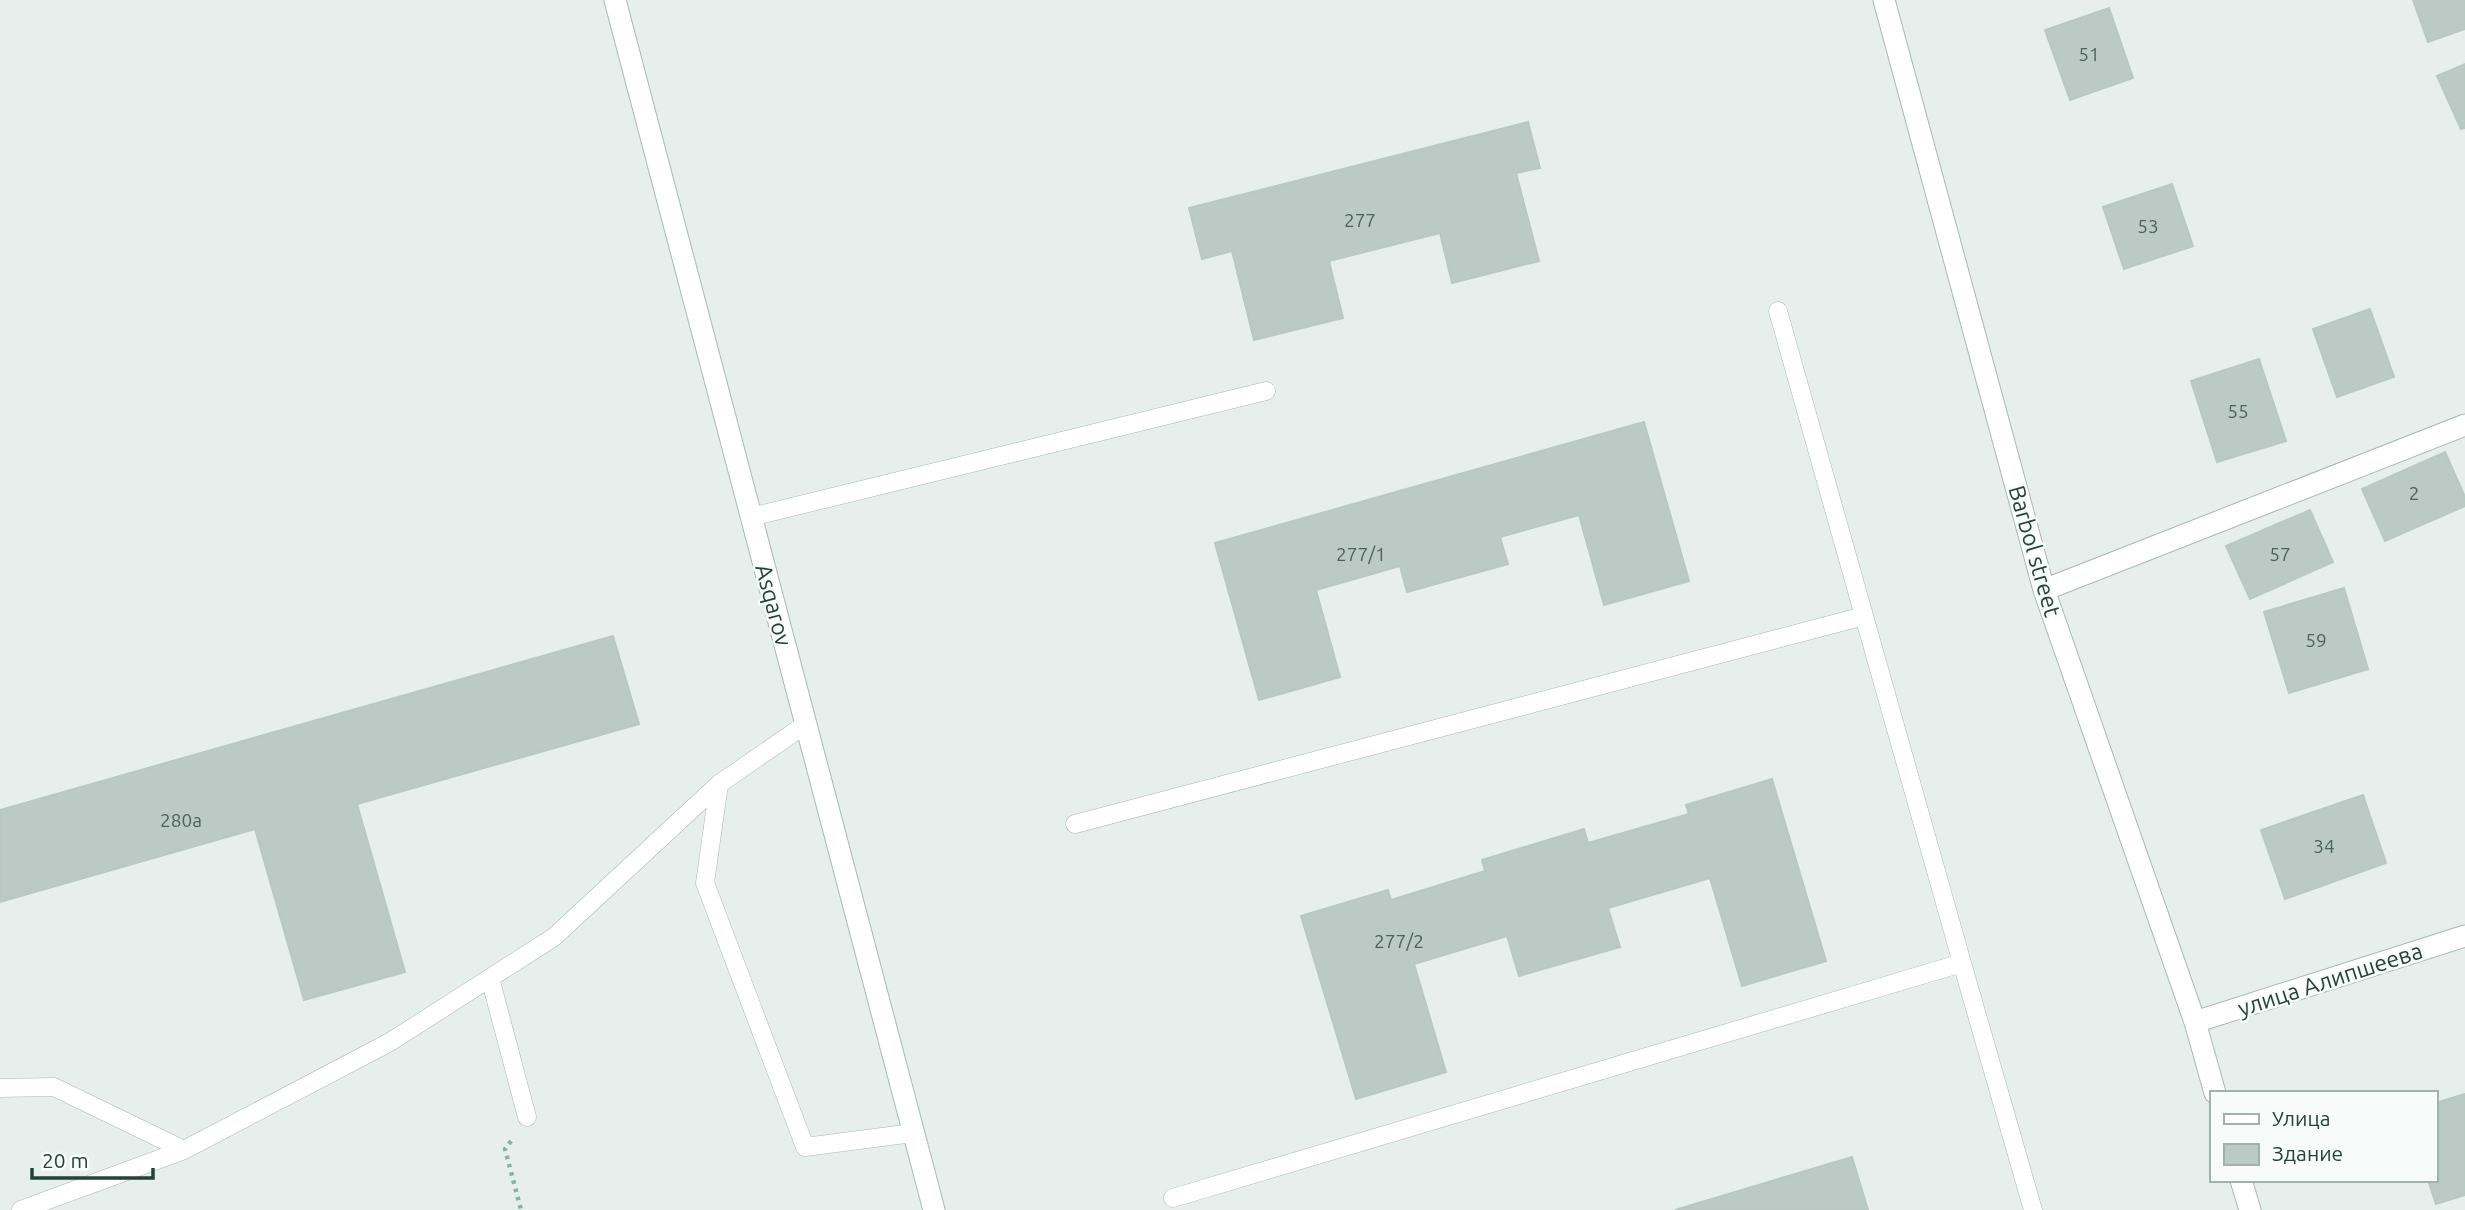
<svg xmlns="http://www.w3.org/2000/svg" width="2465" height="1210" viewBox="0 0 2465 1210" font-family="Ubuntu,sans-serif">
<style>
.building{fill:#bbcac4;stroke:#b8c9c2;stroke-width:2}
.lines{fill:none;stroke-linecap:round;stroke-linejoin:round}
.service-casing{stroke:#a8b8b2;stroke-width:19}
.minor-casing{stroke:#a8b8b2;stroke-width:23}
.secondary-casing{stroke:#a4bbb3;stroke-width:23}
.path{stroke:#86b3a5;stroke-width:4.5;stroke-dasharray:3.5 5;stroke-linecap:butt}
.service{stroke:#fff;stroke-width:18}
.minor{stroke:#fff;stroke-width:21}
.secondary{stroke:#fff;stroke-width:21}
.labels{text-anchor:middle;dominant-baseline:central;stroke-width:5;stroke-linejoin:round;paint-order:stroke}
.number-label{font-size:19px;fill:#4a645c}
.street-label{font-size:23px;fill:#24423a;stroke:#f7fbf9}
</style>
<rect width="100%" height="100%" fill="#e6efeb"/>
<path class="building" d="M2413 0H2465V29L2428 42Z
M2109 8 2133 78 2070 100 2045 30Z
M2465 64V128L2461 129 2437 76Z
M1528 122 1540 168 1516 173 1539 261 1452 283 1440 233 1329 261 1343 318 1254 340 1232 251 1202 259 1189 208Z
M2172 184 2193 246 2124 269 2103 207Z
M2370 309 2394 377 2337 397 2313 329Z
M2259 359 2286 441 2217 462 2191 381Z
M1644 422 1689 581 1604 605 1579 515 1500 537 1508 564 1407 592 1400 566 1316 590 1340 677 1259 700 1215 543Z
M2445 452 2465 497V506L2385 541 2362 489Z
M2310 510 2333 562 2250 599 2226 546Z
M2344 588 2368 669 2289 693 2264 612Z
M613 636 639 724 357 804 405 972 304 1000 255 829 0 902V810Z
M1772 779 1826 961 1742 986 1710 878 1608 908 1620 947 1519 976 1507 936 1414 964 1446 1072 1356 1099 1301 916 1388 890 1391 900 1485 871 1482 860 1584 829 1588 843 1689 814 1686 805Z
M2363 795 2386 863 2285 899 2261 830Z
M2465 1094V1195L2436 1204 2428 1180H2435V1103Z
M1852 1157 1868 1210H1675Z"/>
<g class="lines">
<g class="service-casing">
<path id="service" d="M1778 311 1962 963
M751 517 1266 391
M806 724 719 784 705 883 805 1147 913 1133
M1075 824 1864 616
M490 978 527 1117
M0 1088 54 1087 184 1150
M1173 1198 1962 963 2033 1210
M21 1210 184 1150 390 1042 554 937 719 784"/>
</g>
<g class="minor-casing">
<path id="minor" d="M1884 0 2044 590 2195 1022 2215 1093
M2044 590 2465 425
M2195 1022 2465 936
M2241 1180 2250 1210"/>
</g>
<g class="secondary-casing">
<path id="secondary" d="M615 0 934 1210"/>
</g>
<path class="path" d="M511 1141 505 1149 521 1210"/>
<use href="#service" class="service"/>
<use href="#minor" class="minor"/>
<use href="#secondary" class="secondary"/>
</g>
<g class="labels">
<g class="number-label">
<text x="2089" y="54">51</text>
<text x="1360" y="220">277</text>
<text x="2148" y="226">53</text>
<text x="2238" y="411">55</text>
<text x="2414" y="493">2</text>
<text x="1361" y="554">277/1</text>
<text x="2280" y="554">57</text>
<text x="2316" y="640">59</text>
<text x="181" y="820">280а</text>
<text x="2324" y="846">34</text>
<text x="1399" y="941">277/2</text>
</g>
<g class="street-label">
<text transform="translate(2035 551) rotate(74)">Barbol street</text>
<text transform="translate(774 605) rotate(75)">Asqarov</text>
<text transform="translate(2330 979) rotate(-18)">улица Алипшеева</text>
</g>
</g>
<rect x="2210" y="1091" width="228" height="91" fill="#f7fbf9" stroke="#a3b1ad" stroke-width="2"/>
<rect x="2224" y="1114" width="35" height="10" fill="#ffffff" stroke="#a3b1ad" stroke-width="2"/>
<text x="2272" y="1126" font-size="21" fill="#24423a">Улица</text>
<rect x="2224" y="1144" width="35" height="21" fill="#bbcac4" stroke="#a3b1ad" stroke-width="2"/>
<text x="2272" y="1161" font-size="21" fill="#24423a">Здание</text>
<path d="M32 1168v10h121v-10" fill="none" stroke="#24423a" stroke-width="3.5"/>
<text x="42" y="1168" font-size="21" fill="#24423a" stroke="#f7fbf9" stroke-width="5" paint-order="stroke">20 m</text>
</svg>
